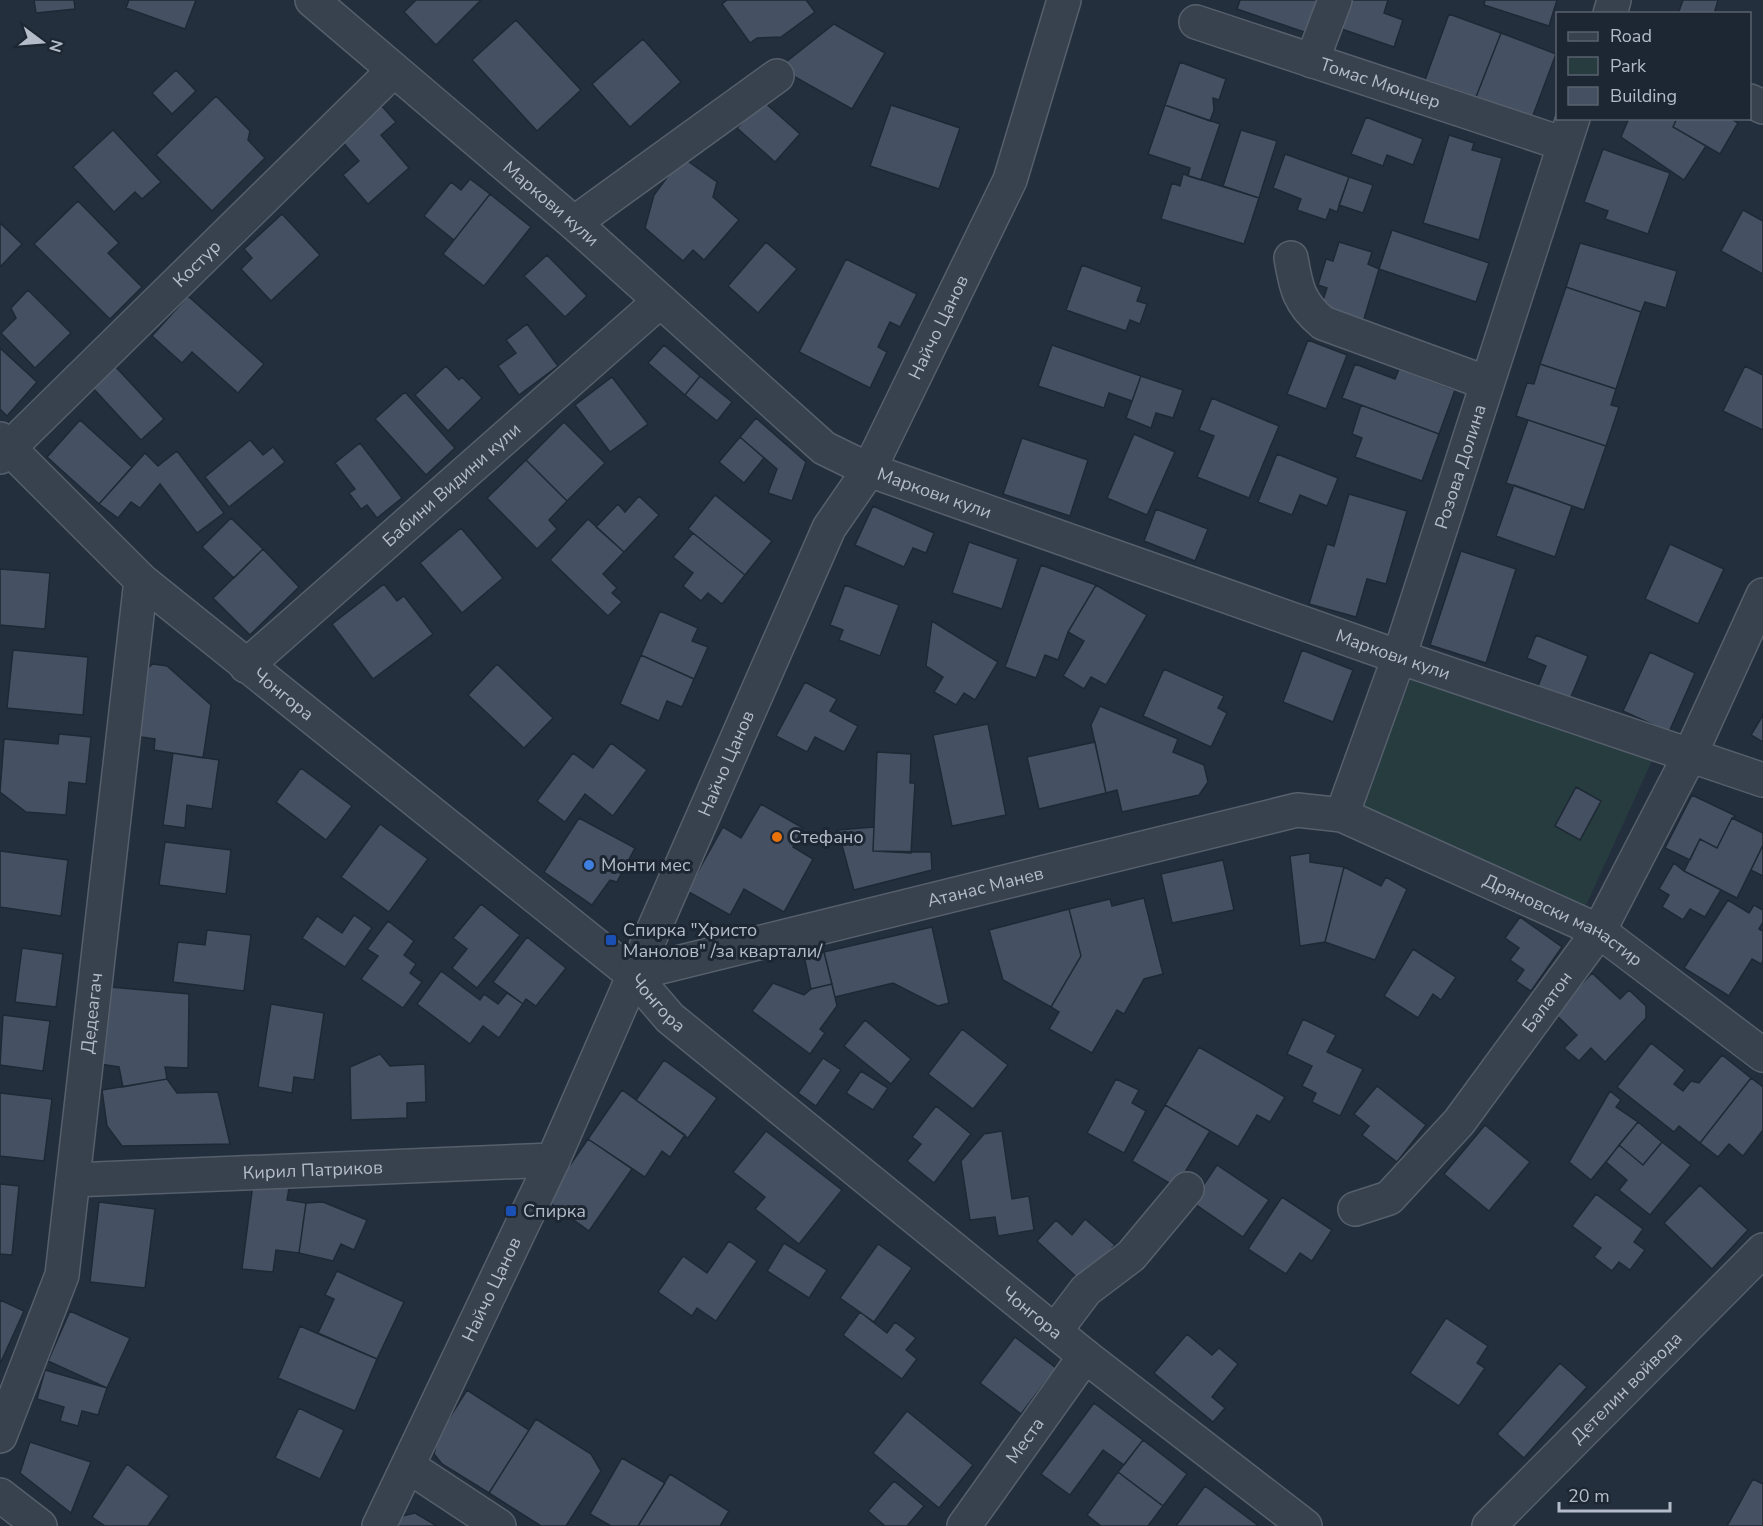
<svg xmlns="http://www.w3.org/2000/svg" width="1763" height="1526" viewBox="0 0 1763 1526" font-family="'Nunito Sans',sans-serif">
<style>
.green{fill:#263c3f}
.building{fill:#455162;stroke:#1f2835;stroke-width:1.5}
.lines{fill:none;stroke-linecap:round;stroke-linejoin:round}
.minor-casing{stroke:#565f6c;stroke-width:36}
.minor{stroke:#38414e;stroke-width:33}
.food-dot{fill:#e8710a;stroke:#1d2633;stroke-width:2}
.shop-dot{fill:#3f7fe0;stroke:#1d2633;stroke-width:2}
.transit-dot{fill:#1a4fb4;stroke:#1d2633;stroke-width:2}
.labels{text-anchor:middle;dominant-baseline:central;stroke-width:6;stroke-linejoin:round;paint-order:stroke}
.street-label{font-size:18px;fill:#b4bcc9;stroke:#1d2633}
.poi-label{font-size:18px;fill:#b4bcc9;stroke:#1d2633;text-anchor:start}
</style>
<rect width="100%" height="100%" fill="#242f3e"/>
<path class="green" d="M1415 669 1655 754 1583 912 1358 807Z"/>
<path class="building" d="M34 0H74L75 9 36 13Z
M129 0H196L185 29 126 8Z
M416 0H481L436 45 404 12Z
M727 0H806L815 12 781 37 757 38 750 43 722 4Z
M1240 0H1325L1313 35 1237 9Z
M1342 0H1388L1384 13 1403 20 1394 47 1333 26Z
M1485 0H1557L1549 26 1484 5Z
M1683 0H1718L1714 14H1678Z
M1449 14 1501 33 1476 97 1425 80Z
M516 20 581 90 537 131 472 60Z
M834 24 885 53 852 109 795 77 786 62Z
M1501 33 1556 54 1532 118 1476 97Z
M643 39 681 82 630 127 592 84Z
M1180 62 1226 79 1219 100 1213 98 1214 110 1210 121 1165 105Z
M176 70 196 91 172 114 152 93Z
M216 96 250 131 248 140 265 158 212 211 156 155Z
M762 100 800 134 775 162 737 128Z
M380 104 396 122 381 135 409 168 368 204 343 175 359 161 340 139Z
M891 105 960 128 939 189 870 166Z
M1165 105 1220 124 1201 180 1188 176 1190 168 1148 154Z
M1366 117 1423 139 1413 165 1387 155 1383 166 1351 154Z
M1629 118H1677L1673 127 1706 146 1684 180 1621 137Z
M1677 118H1730L1738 123 1720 154 1673 127Z
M113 130 161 182 142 199 135 192 114 212 73 167Z
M1241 130 1277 141 1259 198 1223 186Z
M1449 135 1474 143 1472 150 1502 158 1479 240 1423 223Z
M1603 149 1670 173 1648 234 1605 219 1608 211 1584 202Z
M1285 154 1349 177 1337 212 1330 209 1326 220 1297 210 1301 199 1273 188Z
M682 157 717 182 713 197 739 220 704 260 693 250 683 261 645 228 654 195Z
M1183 174 1259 198 1244 244 1161 219 1172 183 1180 186Z
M1349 177 1373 185 1363 213 1339 205Z
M470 179 490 194 454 240 424 216 451 182 461 190Z
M490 194 531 227 484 286 443 254Z
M78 201 119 243 108 253 142 287 110 319 34 244Z
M1743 210 1763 221V274L1721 251Z
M282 214 320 255 271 301 241 269 252 258 244 249Z
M0 223 22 244 0 267Z
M1392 230 1489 263 1476 302 1379 269Z
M766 242 797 269 758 313 728 286Z
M1339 242 1372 252 1368 264 1379 269 1363 322 1320 309 1327 288 1318 285 1326 259 1333 261Z
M1580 243 1677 271 1666 308 1645 302 1641 312 1566 287Z
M547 255 587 296 565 317 524 276Z
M846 259 917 294 900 327 890 322 878 347 887 352 870 388 799 352Z
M1082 265 1142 287 1137 301 1147 304 1140 324 1130 320 1126 331 1066 310Z
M1566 287 1641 312 1616 389 1540 364Z
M28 290 71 333 35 368 1 333 16 318 11 308Z
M188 296 264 364 238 393 192 352 182 363 152 336Z
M527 324 558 366 519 395 498 366 516 353 506 340Z
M1308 340 1347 355 1326 409 1287 394Z
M664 345 700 376 685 395 648 363Z
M1052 345 1141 376 1132 401 1109 393 1104 408 1038 386Z
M0 348 37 382 7 416 0 409Z
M1355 364 1395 379 1399 369 1455 390 1439 434 1342 398Z
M1540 364 1616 389 1611 405 1619 407 1606 446 1516 416 1527 383 1534 384Z
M114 365 164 419 141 440 91 386Z
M446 366 459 380 462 377 482 398 448 431 415 395Z
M1745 366 1763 375V430L1723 411Z
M700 376 732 402 717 421 685 395Z
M1141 376 1183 390 1173 418 1156 413 1151 428 1126 418Z
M612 377 648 424 610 452 575 405Z
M405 392 455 448 426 475 375 419Z
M1212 398 1279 426 1249 498 1197 477 1214 436 1199 430Z
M1361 405 1439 434 1422 481 1355 457 1362 438 1352 434Z
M756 418 806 462 792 501 768 493 777 469 740 437Z
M80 420 132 467 99 504 47 457Z
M1528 420 1606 446 1584 510 1506 483Z
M564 422 605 463 567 501 526 460Z
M1134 434 1175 452 1147 515 1107 498Z
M740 437 764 458 744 483 719 462Z
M1022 438 1088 460 1070 516 1003 494Z
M250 440 263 455 273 447 285 462 229 507 205 477Z
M360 443 402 498 377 518 367 505 361 509 349 493 355 489 335 463Z
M177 451 224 513 197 533 160 484 140 508 131 502 118 518 99 504 145 453 158 466Z
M1277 454 1338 478 1327 506 1300 495 1292 515 1258 502Z
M526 460 567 501 549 520 557 529 537 549 487 498Z
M1514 485 1572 506 1555 557 1496 536Z
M1349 494 1407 511 1386 584 1367 579 1356 617 1309 604 1327 544 1334 546Z
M715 495 772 541 745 575 688 529Z
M639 496 659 515 624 552 596 527 618 504 625 512Z
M873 506 934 533 926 553 913 548 904 567 855 545Z
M1156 509 1208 529 1195 561 1144 541Z
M231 518 263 549 234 578 202 547Z
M588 519 624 552 603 574 617 588 612 593 622 602 608 616 550 560Z
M461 528 503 578 462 613 420 563Z
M693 533 745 575 722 604 708 593 701 601 683 586 693 573 673 557Z
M969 542 1018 559 1002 609 952 593Z
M1670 544 1724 569 1698 624 1645 599Z
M263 549 299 587 250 635 213 598Z
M1461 551 1516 569 1486 663 1430 645Z
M1041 565 1096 585 1068 632 1058 660 1045 655 1036 678 1005 667Z
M0 569 50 573 45 629 0 625Z
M384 584 397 601 404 596 433 634 373 679 332 624Z
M845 585 899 605 880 656 839 640 843 630 830 625Z
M1096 585 1147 615 1106 685 1091 677 1084 689 1063 676 1084 641 1068 632Z
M660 611 698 628 692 641 708 647 694 679 641 655Z
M932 621 998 662 975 700 964 693 956 705 934 692 943 677 926 666Z
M1536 635 1588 656 1568 704 1536 691 1546 666 1527 658Z
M13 650 88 657 83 715 7 708Z
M1302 650 1353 670 1333 722 1283 702Z
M1650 652 1695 673 1669 732 1623 711Z
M641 655 694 679 682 707 667 701 659 721 620 704Z
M153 664 167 666 211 705 203 758 154 750 155 739 134 736 145 670Z
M497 664 553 718 524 748 468 695Z
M1164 669 1224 696 1218 708 1227 713 1211 747 1143 716Z
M805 682 837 699 830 711 858 726 844 752 815 737 807 752 776 736Z
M1100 706 1178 739 1173 752 1204 765 1208 782 1199 795 1122 812 1117 790 1106 793 1091 725Z
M1763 715V742L1751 735Z
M988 724 1006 815 952 826 933 735Z
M59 734 91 737 86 784 69 782 66 815 26 812 0 792 4 739 58 744Z
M1095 742 1106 793 1039 809 1027 757Z
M611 743 647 770 613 816 585 794 565 822 537 801 573 753 593 768Z
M877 752 911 754 910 783H915L911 853 873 851Z
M173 753 219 760 212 809 187 805 185 828 163 825Z
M301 768 352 806 326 840 276 802Z
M1576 787 1601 801 1580 840 1555 826Z
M1692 795 1736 816 1732 818 1717 848 1700 839 1690 860 1665 848Z
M761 804 803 828 793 847 813 859 784 912 744 889 730 915 687 891 723 827 741 838Z
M579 818 635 848 617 882 610 880 592 905 544 872Z
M1732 818 1763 833V845L1737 898 1684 871 1700 839 1717 848Z
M380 824 428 859 389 912 341 877Z
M874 827 873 851 931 852 932 870 854 890 838 830Z
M165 842 231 850 226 894 159 885Z
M1763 845V876L1751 870Z
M0 851 68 860 61 916 0 907Z
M1310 853V862L1344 867 1325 942 1300 946 1290 856Z
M1223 860 1234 910 1172 923 1161 874Z
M1674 863 1684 871 1721 890 1705 917 1690 909 1683 920 1662 907 1669 895 1659 889Z
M1344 867 1381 886 1386 877 1407 889 1375 960 1325 942Z
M1144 898 1163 974 1144 979 1124 1014 1117 1010 1092 1053 1049 1029 1059 1012 1051 1007 1081 956 1069 909 1110 899 1112 906Z
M1728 900 1749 913 1754 905 1763 910V922L1759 929 1763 931V961L1761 964 1752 959 1729 996 1684 968Z
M481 904 520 935 477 988 452 968 467 949 453 938Z
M1069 909 1081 956 1051 1007 1003 980 989 930Z
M354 915 372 928 345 967 302 938 317 916 342 933Z
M1520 917 1562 947 1531 991 1516 981 1524 970 1510 960 1519 948 1505 938Z
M388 921 414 941 404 955 416 964 410 973 422 982 403 1008 361 979 378 956 367 949Z
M932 927 949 1003 938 1006 893 983 835 997 824 952Z
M207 930 251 935 244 991 173 982 178 942 205 945Z
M527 937 566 968 536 1006 526 999 523 1004 493 982Z
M22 948 63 954 56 1007 15 1002Z
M1413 949 1456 977 1441 1000 1433 994 1418 1018 1384 996Z
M824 952 832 984 811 989 804 956Z
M441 971 480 1000 484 994 498 1004 507 993 523 1004 499 1038 483 1026 470 1044 417 1004Z
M1592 973 1620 999 1629 990 1646 1006V1018L1605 1062 1591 1048 1579 1061 1564 1048 1577 1035 1554 1013Z
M773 983 804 995 811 989 832 984 837 1006 820 1029 825 1033 810 1054 752 1011Z
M110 987 189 994 188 1068 165 1067 167 1079 123 1087 119 1067 100 1064Z
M271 1004 324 1013 314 1080 294 1077 292 1093 258 1087Z
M3 1015 50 1021 43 1071 0 1065Z
M1303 1019 1336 1035 1327 1052 1363 1069 1340 1116 1312 1102 1316 1093 1302 1086 1312 1066 1287 1054Z
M865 1020 911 1059 891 1084 844 1046Z
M962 1029 1008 1065 973 1109 928 1074Z
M1651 1043 1685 1070 1674 1084 1683 1091 1691 1081 1699 1083 1722 1055 1751 1078 1700 1143 1679 1126 1674 1132 1617 1087Z
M1199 1047 1285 1097 1270 1122 1257 1115 1238 1147 1165 1105Z
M380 1054 390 1066 425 1064 426 1102 407 1103V1118L351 1120 350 1067Z
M823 1058 841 1070 816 1106 798 1093Z
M664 1060 717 1098 688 1138 636 1100Z
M861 1071 888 1088 873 1110 846 1093Z
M1751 1078 1763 1087V1130L1743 1156 1729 1144 1718 1157 1700 1143Z
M167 1079 177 1093 218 1092 230 1144 122 1146 107 1126 102 1090Z
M1116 1079 1139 1090 1132 1103 1146 1111 1124 1153 1087 1133Z
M1377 1086 1426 1125 1397 1162 1362 1135 1369 1126 1354 1114Z
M622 1090 685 1135 670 1157 662 1151 645 1177 588 1139Z
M1610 1091 1621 1100 1616 1107 1638 1122 1591 1180 1569 1162Z
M0 1093 52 1099 44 1161 0 1156Z
M1165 1105 1210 1131 1176 1187 1132 1161Z
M936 1106 971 1134 934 1183 907 1161 921 1144 912 1137Z
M1638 1122 1662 1142 1643 1165 1619 1145Z
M1485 1125 1530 1162 1489 1211 1444 1174Z
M766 1131 842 1190 799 1244 755 1209 765 1197 733 1172Z
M1002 1131 1012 1199 1029 1196 1034 1230 998 1236 995 1217 970 1220 961 1161 984 1134Z
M588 1139 632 1169 589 1231 546 1200Z
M1662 1142 1691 1165 1650 1215 1619 1190 1627 1180 1606 1162 1619 1145 1643 1165Z
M1217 1165 1269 1200 1243 1237 1192 1202Z
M0 1184 19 1186 12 1255 0 1254Z
M253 1184 289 1188 287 1200 306 1203 299 1253 276 1250 273 1272 242 1269Z
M1700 1185 1748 1230 1712 1269 1664 1223Z
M1596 1194 1643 1229 1634 1242 1645 1250 1630 1270 1619 1262 1612 1271 1594 1257 1601 1248 1572 1226Z
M1282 1197 1332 1230 1312 1261 1300 1253 1286 1274 1248 1249Z
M99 1202 155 1209 145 1288 90 1282Z
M323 1202 367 1220 354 1250 341 1244 333 1261 299 1253 306 1203Z
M1085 1219 1115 1245 1082 1282 1037 1241 1056 1220 1072 1235Z
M729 1241 757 1261 716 1321 697 1308 692 1316 658 1292 683 1256 707 1273Z
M784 1243 827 1270 809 1298 767 1271Z
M878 1244 912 1268 874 1322 840 1298Z
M337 1271 404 1302 377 1359 318 1333 334 1299 325 1295Z
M0 1300 24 1311 0 1364Z
M70 1311 130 1338 107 1388 48 1361Z
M860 1312 887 1333 895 1322 916 1338 906 1350 917 1359 902 1379 843 1335Z
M1446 1318 1488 1346 1477 1363 1485 1368 1459 1406 1410 1373Z
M300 1326 377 1359 355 1411 278 1378Z
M1187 1334 1212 1355 1219 1348 1238 1364 1212 1397 1225 1408 1213 1422 1154 1373Z
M1015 1337 1056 1368 1021 1414 980 1383Z
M1560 1363 1587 1387 1524 1458 1497 1434Z
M45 1370 107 1388 98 1415 82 1411 78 1426 60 1421 64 1407 37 1399Z
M467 1390 529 1430 489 1493 442 1464 434 1454 438 1436Z
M1094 1403 1143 1440 1124 1465 1103 1450 1070 1495 1041 1474Z
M299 1408 344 1430 320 1479 275 1458Z
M907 1411 973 1465 939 1508 873 1453Z
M536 1419 591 1454 601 1471 566 1526H541L489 1493Z
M1143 1440 1187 1474 1163 1506 1118 1472Z
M30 1442 91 1462 71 1513 20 1473Z
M622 1458 665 1483 638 1526H611L590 1514Z
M127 1464 169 1496 148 1526H105L92 1517Z
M1118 1472 1163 1506 1148 1526H1101L1087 1515Z
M670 1474 729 1511 720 1526H638Z
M1753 1479 1763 1484V1526H1727Z
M894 1481 924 1506 907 1526H885L868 1511Z
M1205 1486 1259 1526H1176Z
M415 1513 437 1526H394L398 1517Z"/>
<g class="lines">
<g class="minor-casing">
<g id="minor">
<path id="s1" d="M312 0 574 223 824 448 869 470 1399 657 1763 780"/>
<path d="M1610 14 1614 0"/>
<path id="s2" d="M1196 22 1564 144"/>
<path d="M1312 61 1335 0"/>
<path d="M1750 101 1763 107"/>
<path d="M574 223 777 76"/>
<path d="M1291 258C1296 288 1299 303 1323 323L1487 383"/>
<path id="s3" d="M0 439 141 580 632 974 670 1018 1085 1356 1305 1526"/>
<path id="s4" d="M0 457 393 71"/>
<path id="s5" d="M246 666 659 302"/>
<path id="s6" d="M1342 815 1399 657 1573 118"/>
<path id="s7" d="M632 974 1297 810 1342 815 1599 931 1763 1055"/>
<path id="s8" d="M73 1180 553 1160"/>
<path id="s9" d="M1355 1209 1389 1198 1459 1122 1599 931 1690 755 1763 595"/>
<path d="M1055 1331 1086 1290 1131 1256 1187 1189"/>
<path id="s10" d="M0 1436 62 1275 141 580"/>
<path d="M408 1466 499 1526"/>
<path d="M0 1495 40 1526"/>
<path id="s11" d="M379 1526 553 1160 829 528 869 470 1010 180 1064 0"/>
<path id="s12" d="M964 1526 1085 1356"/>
<path id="s13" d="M1489 1526 1763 1250"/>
</g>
</g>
<use href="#minor" class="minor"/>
</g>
<circle class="food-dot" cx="777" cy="837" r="6"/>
<circle class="shop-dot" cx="589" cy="865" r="6"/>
<g class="transit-dot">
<rect x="605" y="934" width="12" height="12" rx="3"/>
<rect x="505" y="1205" width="12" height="12" rx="3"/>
</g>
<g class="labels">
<g class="street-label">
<text stroke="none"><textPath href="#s2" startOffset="194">Томас Мюнцер</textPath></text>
<text stroke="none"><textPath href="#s1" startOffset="314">Маркови кули</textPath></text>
<text stroke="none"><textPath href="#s4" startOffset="276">Костур</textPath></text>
<text stroke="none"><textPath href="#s11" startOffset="1324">Найчо Цанов</textPath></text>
<text stroke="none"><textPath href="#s6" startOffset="368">Розова Долина</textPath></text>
<text stroke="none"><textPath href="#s5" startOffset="274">Бабини Видини кули</textPath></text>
<text stroke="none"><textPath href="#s1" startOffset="800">Маркови кули</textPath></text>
<text stroke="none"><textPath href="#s1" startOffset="1286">Маркови кули</textPath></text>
<text stroke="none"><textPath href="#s3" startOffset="382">Чонгора</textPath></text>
<text stroke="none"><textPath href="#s11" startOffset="838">Найчо Цанов</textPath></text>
<text stroke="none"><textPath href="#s7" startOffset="364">Атанас Манев</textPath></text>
<text stroke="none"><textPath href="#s7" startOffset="975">Дряновски манастир</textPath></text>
<text stroke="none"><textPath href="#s3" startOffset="868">Чонгора</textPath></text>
<text stroke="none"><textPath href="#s9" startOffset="288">Балатон</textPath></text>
<text stroke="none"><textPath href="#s10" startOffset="436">Дедеагач</textPath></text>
<text stroke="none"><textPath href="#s8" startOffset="240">Кирил Патриков</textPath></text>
<text stroke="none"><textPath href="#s11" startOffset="262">Найчо Цанов</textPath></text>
<text stroke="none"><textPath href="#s3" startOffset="1354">Чонгора</textPath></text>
<text stroke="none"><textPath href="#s13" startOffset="195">Детелин войвода</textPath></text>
<text stroke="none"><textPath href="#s12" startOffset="105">Места</textPath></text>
</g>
<g class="poi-label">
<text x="789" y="837">Стефано</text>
<text x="601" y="865">Монти мес</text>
<text x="623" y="930">Спирка "Христо<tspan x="623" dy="21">Манолов" /за квартали/</tspan></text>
<text x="523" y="1211">Спирка</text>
</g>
</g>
<rect x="1556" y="12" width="195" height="108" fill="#1d2633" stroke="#59626f" stroke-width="1.5"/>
<rect x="1568" y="32" width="30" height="9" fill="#38414e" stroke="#59626f" stroke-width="1.5"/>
<text x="1610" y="42" font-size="18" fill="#b4bcc9">Road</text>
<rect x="1568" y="57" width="30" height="18" fill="#263c3f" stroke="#59626f" stroke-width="1.5"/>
<text x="1610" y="72" font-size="18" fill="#b4bcc9">Park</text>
<rect x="1568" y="87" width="30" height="18" fill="#455162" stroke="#59626f" stroke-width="1.5"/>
<text x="1610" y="102" font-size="18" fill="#b4bcc9">Building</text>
<g transform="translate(42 42) rotate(106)" stroke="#1d2633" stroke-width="4.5" paint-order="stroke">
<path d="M0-4.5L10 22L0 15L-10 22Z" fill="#b4bcc9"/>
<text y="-9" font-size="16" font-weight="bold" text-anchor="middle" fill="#b4bcc9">N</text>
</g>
<path d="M1559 1502v9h111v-9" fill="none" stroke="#b4bcc9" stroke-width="3"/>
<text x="1568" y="1502" font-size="18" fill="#b4bcc9" stroke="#1d2633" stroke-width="4.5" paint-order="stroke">20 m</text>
</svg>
